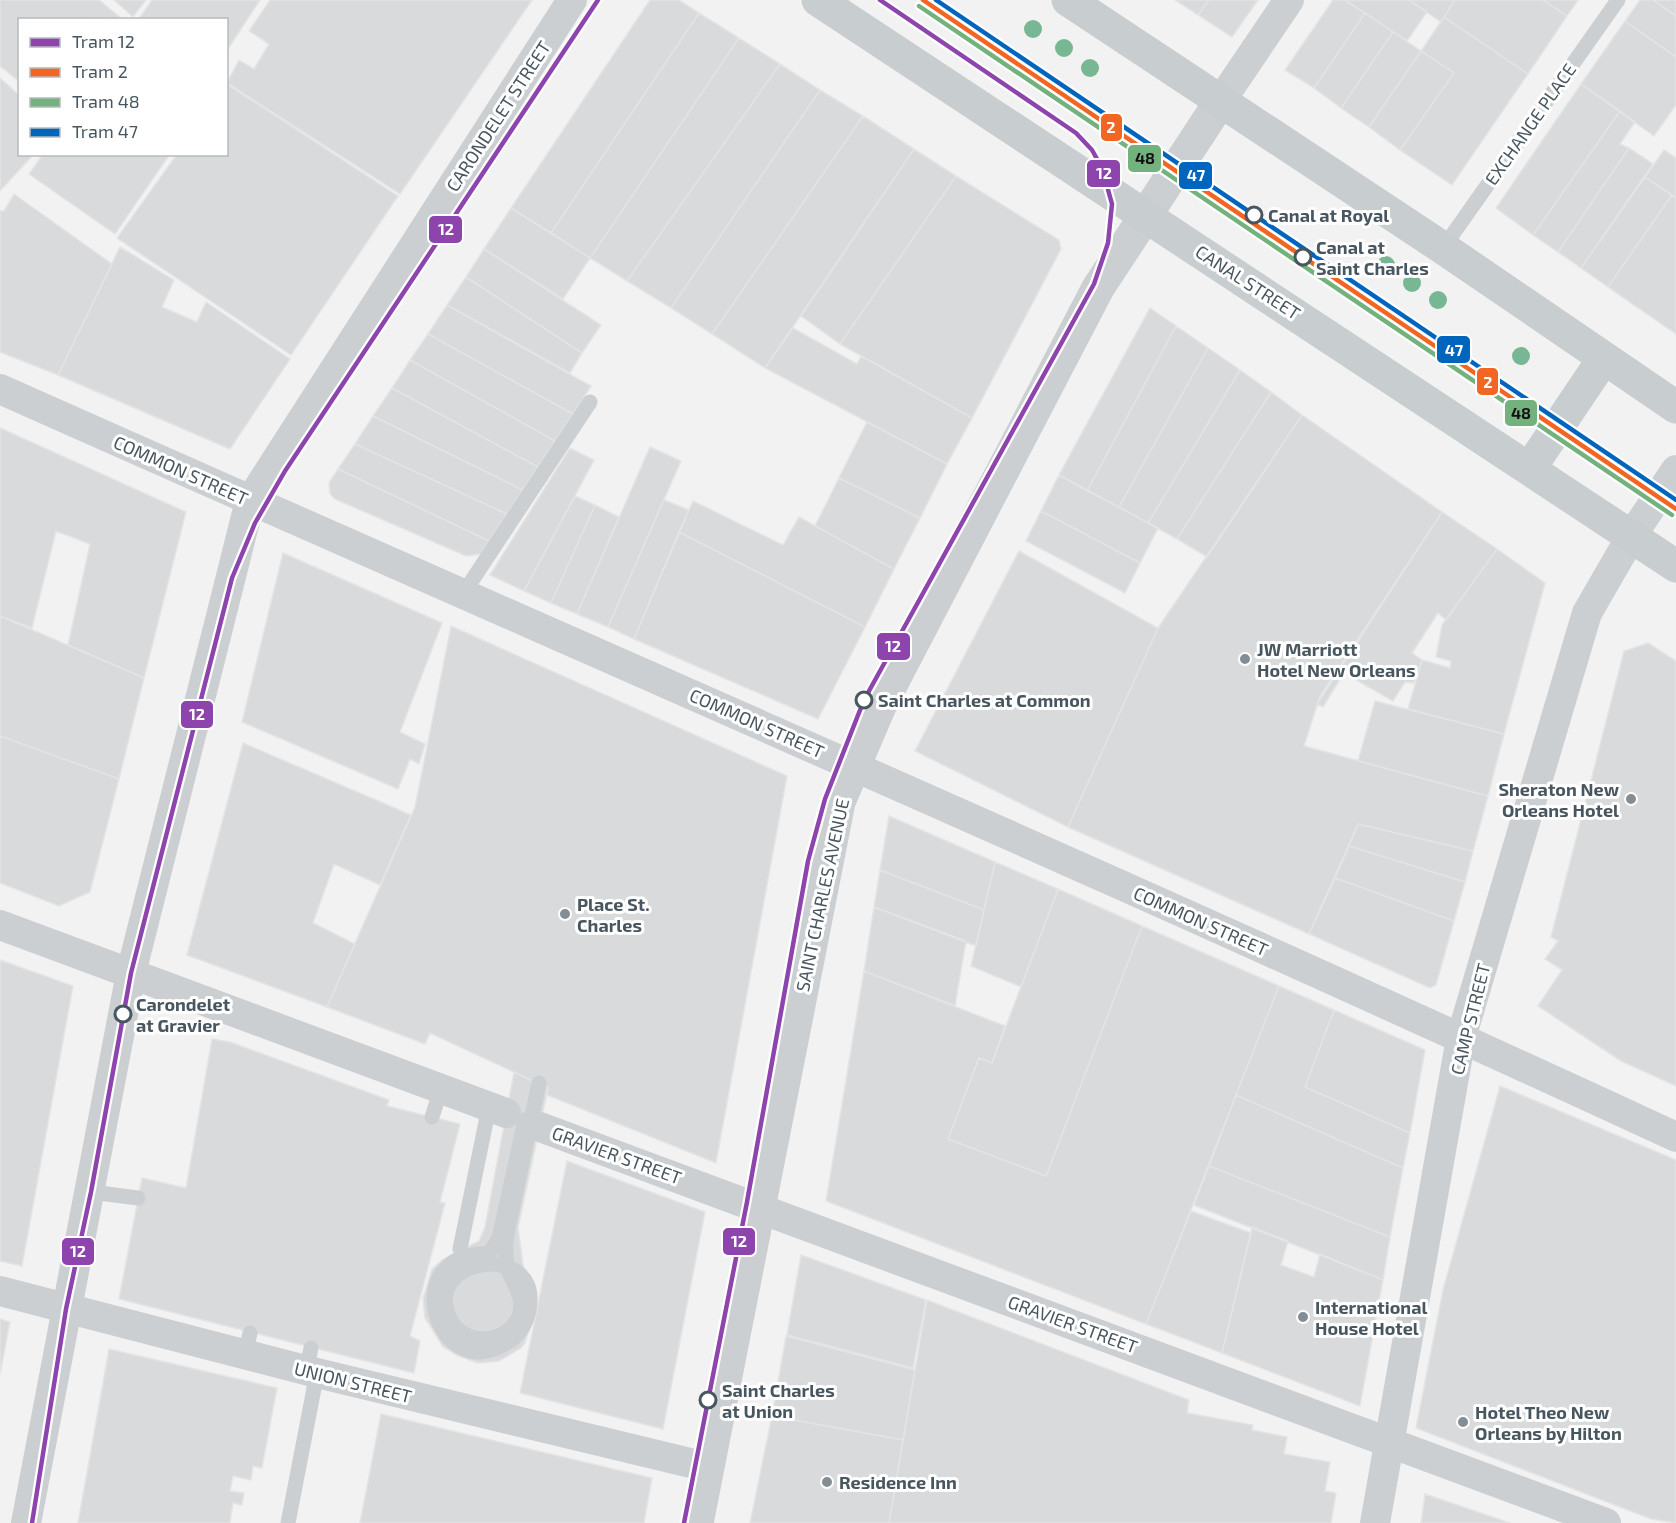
<svg xmlns="http://www.w3.org/2000/svg" width="1676" height="1523" viewBox="0 0 1676 1523" font-family="'Exo 2',sans-serif">
<style>
.building{fill:#d9dadb;stroke:#e4e4e5;stroke-width:1.5}
.lines{fill:none;stroke-linecap:round;stroke-linejoin:round}
.service{stroke:#cccfd1;stroke-width:15}
.minor{stroke:#cccfd1;stroke-width:30}
.tertiary{stroke:#cccfd1;stroke-width:33}
.primary{stroke:#c8cdcf;stroke-width:33}
.tram-1-casing{stroke:#fff;stroke-width:9}
.tram-2-casing{stroke:#fff;stroke-width:9}
.tram-3-casing{stroke:#fff;stroke-width:9}
.tram-4-casing{stroke:#fff;stroke-width:9}
.tram-1{stroke:#8e44ad;stroke-width:4.5}
.tram-2{stroke:#f26522;stroke-width:4.5}
.tram-3{stroke:#73b17d;stroke-width:4.5}
.tram-4{stroke:#0065bd;stroke-width:4.5}
.tree{fill:#78b793}
.stop-dot{fill:#fff;stroke:#485660;stroke-width:3}
.poi-dot{fill:#848d93;stroke:#fff;stroke-width:2}
.labels{text-anchor:middle;dominant-baseline:central;stroke-width:6;stroke-linejoin:round;paint-order:stroke}
.street-label{font-size:18px;fill:#485660;stroke:#fff}
.stop-label{font-size:18px;font-weight:bold;fill:#485660;stroke:#fff;text-anchor:start}
.poi-label{font-size:18px;font-weight:bold;fill:#485660;stroke:#fff;text-anchor:start}
.line-badge{stroke:#fff;stroke-width:2}
.badge-label{font-size:16px;text-anchor:middle;font-weight:bold;fill:#fff}
.pale-badge-label{font-size:16px;text-anchor:middle;font-weight:bold;fill:#111}
</style>
<rect width="100%" height="100%" fill="#f3f2f2"/>
<path class="building" d="M0 0H99L121 18 20 20V82L0 66Z
M114 0H146L133 17Z
M152 0H260L226 52V20H138Z
M270 0H532L400 194 227 83 239 60 254 69 269 44 249 31Z
M650 0H679L699 13 551 233 511 208Z
M1175 0H1209L1198 15Z
M1209 0H1258L1232 37 1198 15Z
M1333 0H1345L1365 13 1314 88 1285 70Z
M1345 0H1409L1427 12 1407 41Z
M1409 0H1455L1441 22Z
M1455 0H1543L1567 16 1528 74 1444 17Z
M1543 0H1578L1567 16Z
M1640 0H1653L1676 16V57L1625 21Z
M1653 0H1676V16Z
M699 13 739 38 590 258 551 233Z
M1365 13 1393 32 1341 108 1314 88Z
M1444 17 1528 74 1452 185 1400 150 1454 73 1421 51Z
M1625 21 1676 57V105L1654 136 1581 84Z
M1393 32 1421 51 1369 127 1341 108Z
M739 38 780 64 627 281 590 258Z
M1421 51 1454 73 1400 150 1369 127Z
M780 64 820 90 671 308 627 281Z
M0 78 20 96V154H34L0 191Z
M227 84 398 196 291 355 117 238 177 154H226Z
M1581 84 1620 111 1533 235 1496 208Z
M820 90 863 116 712 334 671 308Z
M1620 111 1635 122 1620 144 1629 148 1558 252 1533 235Z
M863 116 914 149 765 368 712 334Z
M1629 148 1653 164 1581 268 1558 252Z
M914 149 956 176 840 344 801 316Z
M1664 150 1676 158V198L1645 177Z
M43 154H170L115 234 29 174Z
M956 176 1059 240 1061 249 972 418 840 344Z
M1645 177 1672 195 1608 287 1581 268Z
M14 194 112 264 58 375 0 352V211H4Z
M1672 195 1676 198V334L1608 287Z
M511 208 590 258 563 299 484 249Z
M120 247 174 280 162 307 197 322 206 302 290 359 230 449 58 375Z
M484 249 601 325 582 353 466 277Z
M466 277 582 353 570 373 447 305Z
M447 305 591 386 573 414 428 334Z
M1150 308 1176 326 1087 491 1059 475Z
M1176 326 1208 348 1119 507 1087 491Z
M793 328 857 364 861 356 972 418 947 464 765 368Z
M428 334 573 414 555 441 410 360Z
M1208 348 1240 370 1148 523 1119 507Z
M410 360 555 441 538 467 392 388Z
M1240 370 1271 392 1177 539 1148 523Z
M392 388 538 467 523 490 373 416Z
M1271 392 1302 415 1207 557 1177 539Z
M1302 415 1442 512 1320 696 1304 746 1488 796 1473 851 1358 824 1309 934 1068 827 1158 628Z
M373 416 523 490 507 514 355 444Z
M867 422 947 464 920 518 839 478Z
M0 428 186 512 144 678 68 645 90 544 56 531 32 628 0 616Z
M355 444 507 514 489 541 338 469Z
M650 447 681 461 608 627 577 614Z
M570 448 594 460 524 591 490 575Z
M338 469 489 541 481 554 466 556 335 499 330 494 329 483Z
M1059 475 1158 528 1140 563 1041 511Z
M839 478 920 518 894 569 815 526Z
M575 496 595 505 551 603 524 591Z
M664 500 689 510 634 639 608 627Z
M693 501 783 545 799 517 894 569 865 627 679 532Z
M595 505 619 517 577 614 551 603Z
M1041 511 1140 563 1125 593 1026 541Z
M1442 512 1497 549 1446 620 1438 613 1412 653 1422 660 1414 683 1405 682 1393 701 1344 673 1323 707 1317 704Z
M679 532 865 627 818 719 634 639Z
M1497 549 1545 583 1504 734 1408 709 1422 660 1450 668 1451 661 1436 657 1442 625Z
M1019 551 1158 628 1068 827 915 751Z
M283 553 442 623 400 732 425 744 419 764 410 759 398 789 242 722Z
M0 616 144 678 119 779 0 736Z
M451 626 787 776 716 1163 547 1095 548 1088 430 1033 425 1044 327 1007 415 807Z
M1648 643 1676 661V1086L1621 1061 1538 1006 1562 970 1545 959 1558 941 1551 937 1624 651Z
M1375 701 1504 734 1488 796 1358 761Z
M0 736 119 779 90 892 59 906 0 883Z
M243 743 411 815 380 885 334 864 313 923 355 944 327 1007 187 955Z
M889 816 995 862 984 910 880 870Z
M1358 824 1473 851 1465 882 1349 846Z
M1349 846 1465 882 1454 921 1335 878Z
M995 862 1058 889 1021 987 971 966Z
M880 870 984 910 976 946 874 907Z
M1335 878 1454 921 1436 985 1430 988 1309 934Z
M1058 889 1142 926 1046 1176 948 1139 979 1058 992 1063Z
M874 907 966 941 955 1006 864 971Z
M1142 926 1279 986 1146 1324 826 1201 864 971 1005 1026 992 1063 979 1058 948 1139 1046 1176Z
M0 960 73 986 22 1266 0 1261Z
M1279 986 1334 1010 1305 1087 1410 1133 1403 1168 1236 1095Z
M1334 1010 1425 1050 1410 1133 1305 1087Z
M212 1039 230 1042 389 1100 387 1106 460 1124 440 1202 445 1203 410 1336 420 1341 414 1373 119 1299 142 1178 186 1188Z
M514 1072 548 1088 518 1228 531 1322 525 1343 521 1348 499 1361 478 1363 458 1356 443 1347 425 1318 423 1298 432 1269 442 1260 479 1241 485 1227Z
M1500 1086 1676 1160V1523L1651 1519 1416 1428 1443 1290Z
M1236 1095 1403 1168 1390 1237 1209 1166Z
M567 1161 705 1212 663 1429 520 1393Z
M1209 1166 1390 1237 1383 1280 1194 1205Z
M1191 1211 1251 1233 1222 1353 1146 1324Z
M1252 1227 1288 1241 1281 1265 1314 1277 1320 1254 1383 1280 1360 1406 1222 1353Z
M801 1255 926 1300 913 1368 787 1335Z
M927 1300 1189 1400 1187 1413 1253 1425 1252 1430 1287 1437 1284 1454 1330 1462 1325 1491 1336 1493 1331 1523H889Z
M0 1319 10 1322 0 1374Z
M786 1336 915 1370 903 1440 772 1416Z
M109 1349 277 1388 262 1468 253 1466 251 1480 233 1476 230 1491 244 1493 242 1505 233 1503 230 1523H78Z
M381 1414 652 1478 644 1523H360Z
M772 1416 903 1440 889 1523H750Z
M1425 1494 1510 1523H1421Z"/>
<g class="lines">
<path class="service" d="M1443 248 1618 0
M463 594 590 402
M432 1117 441 1089
M525 1120 499 1238 489 1254C397 1250 434 1383 503 1345 517 1338 526 1326 529 1310 543 1239 418 1257 451 1320 455 1329 465 1336 475 1338 486 1340 497 1338 506 1332 529 1315 521 1295 510 1275 505 1266 506 1250 506 1239L539 1083
M91 1192 138 1198
M460 1249 489 1107
M245 1355 250 1333
M306 1371 311 1348
M288 1523 317 1373"/>
<path class="minor" d="M1220 102 1289 0
M0 389C559 638 1121 880 1676 1137
M0 925 506 1113
M540 1127 1606 1523
M0 1291 317 1373 707 1467
M26 1523 131 973 250 501 572 0
M1375 1523 1461 1038 1587 613 1632 535 1676 470"/>
<path class="tertiary" d="M697 1523 839 802 880 706 1098 288 1220 102"/>
<path class="primary" d="M818 0 1676 566
M1068 0 1443 248 1676 407
M1530 468 1604 358"/>
<g class="tram-1-casing">
<path id="tram-1" d="M32 1523 66 1309 91 1192 131 973 232 578 255 523 285 471 598 0
M684 1523 747 1202 808 861 825 799 864 700 1094 284 1108 243 1112 204 1102 168 1092 150 1076 133 880 0"/>
</g>
<g class="tram-2-casing">
<path id="tram-2" d="M923 0 1676 509"/>
</g>
<g class="tram-3-casing">
<path id="tram-3" d="M919 6 1672 515"/>
</g>
<g class="tram-4-casing">
<path id="tram-4" d="M936 0 1676 500"/>
</g>
<use href="#tram-1" class="tram-1"/>
<use href="#tram-2" class="tram-2"/>
<use href="#tram-3" class="tram-3"/>
<use href="#tram-4" class="tram-4"/>
</g>
<g class="tree">
<circle cx="1033" cy="29" r="9"/>
<circle cx="1064" cy="48" r="9"/>
<circle cx="1090" cy="68" r="9"/>
<circle cx="1386" cy="265" r="9"/>
<circle cx="1412" cy="283" r="9"/>
<circle cx="1438" cy="300" r="9"/>
<circle cx="1521" cy="356" r="9"/>
</g>
<g class="stop-dot">
<circle cx="1254" cy="215" r="8"/>
<circle cx="1303" cy="257" r="8"/>
<circle cx="864" cy="700" r="8"/>
<circle cx="123" cy="1014" r="8"/>
<circle cx="708" cy="1400" r="8"/>
</g>
<g class="poi-dot">
<circle cx="1245" cy="659" r="6"/>
<circle cx="1631" cy="799" r="6"/>
<circle cx="565" cy="914" r="6"/>
<circle cx="1303" cy="1317" r="6"/>
<circle cx="1463" cy="1422" r="6"/>
<circle cx="827" cy="1482" r="6"/>
</g>
<g class="labels">
<g class="street-label">
<text transform="translate(498 116) rotate(-57)">CARONDELET STREET</text>
<text transform="translate(1530 124) rotate(-55)">EXCHANGE PLACE</text>
<text transform="translate(1248 282) rotate(33)">CANAL STREET</text>
<text transform="translate(181 470) rotate(24)">COMMON STREET</text>
<text transform="translate(757 723) rotate(24)">COMMON STREET</text>
<text transform="translate(822 895) rotate(-78)">SAINT CHARLES AVENUE</text>
<text transform="translate(1201 921) rotate(24)">COMMON STREET</text>
<text transform="translate(1470 1019) rotate(-76)">CAMP STREET</text>
<text transform="translate(617 1155) rotate(20)">GRAVIER STREET</text>
<text transform="translate(1073 1324) rotate(20)">GRAVIER STREET</text>
<text transform="translate(353 1382) rotate(14)">UNION STREET</text>
</g>
<g class="stop-label">
<text x="1268" y="215">Canal at Royal</text>
<text x="1316" y="247">Canal at<tspan x="1316" dy="21">Saint Charles</tspan></text>
<text x="878" y="700">Saint Charles at Common</text>
<text x="136" y="1004">Carondelet<tspan x="136" dy="21">at Gravier</tspan></text>
<text x="722" y="1390">Saint Charles<tspan x="722" dy="21">at Union</tspan></text>
</g>
<g class="poi-label">
<text x="1257" y="649">JW Marriott<tspan x="1257" dy="21">Hotel New Orleans</tspan></text>
<text x="1619" y="789" text-anchor="end">Sheraton New<tspan x="1619" dy="21">Orleans Hotel</tspan></text>
<text x="577" y="904">Place St.<tspan x="577" dy="21">Charles</tspan></text>
<text x="1315" y="1307">International<tspan x="1315" dy="21">House Hotel</tspan></text>
<text x="1475" y="1412">Hotel Theo New<tspan x="1475" dy="21">Orleans by Hilton</tspan></text>
<text x="839" y="1482">Residence Inn</text>
</g>
</g>
<g class="line-badge">
<rect x="1100" y="113" width="23" height="29" rx="6" fill="#f26522"/>
<rect x="1127" y="144" width="35" height="29" rx="6" fill="#73b17d"/>
<rect x="1086" y="159" width="35" height="29" rx="6" fill="#8e44ad"/>
<rect x="1178" y="161" width="35" height="29" rx="6" fill="#0065bd"/>
<rect x="428" y="215" width="35" height="29" rx="6" fill="#8e44ad"/>
<rect x="1436" y="335" width="35" height="29" rx="6" fill="#0065bd"/>
<rect x="1476" y="367" width="23" height="29" rx="6" fill="#f26522"/>
<rect x="1504" y="399" width="34" height="28" rx="6" fill="#73b17d"/>
<rect x="876" y="632" width="35" height="29" rx="6" fill="#8e44ad"/>
<rect x="180" y="700" width="34" height="29" rx="6" fill="#8e44ad"/>
<rect x="722" y="1227" width="34" height="29" rx="6" fill="#8e44ad"/>
<rect x="61" y="1237" width="34" height="29" rx="6" fill="#8e44ad"/>
</g>
<g class="badge-label">
<text x="1111" y="133">2</text>
<text x="1104" y="179">12</text>
<text x="1196" y="181">47</text>
<text x="446" y="235">12</text>
<text x="1454" y="356">47</text>
<text x="1488" y="388">2</text>
<text x="893" y="652">12</text>
<text x="197" y="720">12</text>
<text x="739" y="1247">12</text>
<text x="78" y="1257">12</text>
</g>
<g class="pale-badge-label">
<text x="1145" y="164">48</text>
<text x="1521" y="419">48</text>
</g>
<rect x="18" y="18" width="210" height="138" fill="#ffffff" stroke="#b6bbbf" stroke-width="1.5"/>
<rect x="30" y="38" width="30" height="9" fill="#8e44ad" stroke="#b6bbbf" stroke-width="1.5"/>
<text x="72" y="48" font-size="18" fill="#485660">Tram 12</text>
<rect x="30" y="68" width="30" height="9" fill="#f26522" stroke="#b6bbbf" stroke-width="1.5"/>
<text x="72" y="78" font-size="18" fill="#485660">Tram 2</text>
<rect x="30" y="98" width="30" height="9" fill="#73b17d" stroke="#b6bbbf" stroke-width="1.5"/>
<text x="72" y="108" font-size="18" fill="#485660">Tram 48</text>
<rect x="30" y="128" width="30" height="9" fill="#0065bd" stroke="#b6bbbf" stroke-width="1.5"/>
<text x="72" y="138" font-size="18" fill="#485660">Tram 47</text>
</svg>
